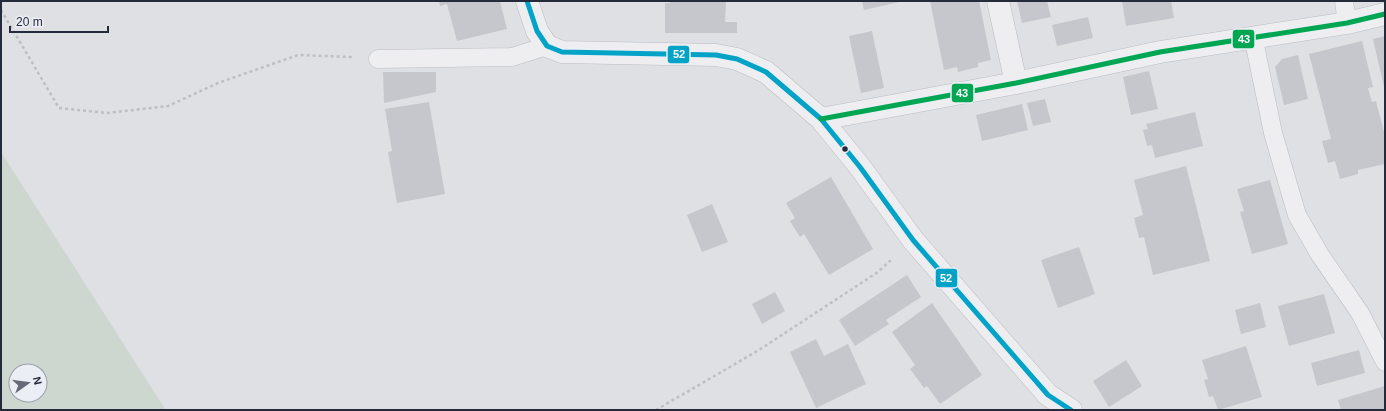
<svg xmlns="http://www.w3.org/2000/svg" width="1386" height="411" viewBox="0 0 1386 411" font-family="Helvetica,sans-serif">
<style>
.green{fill:#cdd7cf;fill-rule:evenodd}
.building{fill:#c5c7cc}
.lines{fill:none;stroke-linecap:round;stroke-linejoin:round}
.service-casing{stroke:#bbbdc0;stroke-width:19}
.minor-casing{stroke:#bbbdc0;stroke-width:23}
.path{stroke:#bebec4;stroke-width:2.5;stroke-dasharray:3 3;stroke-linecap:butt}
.service{stroke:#eeeef1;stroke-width:18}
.minor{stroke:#eeeef1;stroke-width:22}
.bus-1-casing{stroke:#ebeef4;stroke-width:8}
.bus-2-casing{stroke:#ebeef4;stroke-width:8}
.bus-1{stroke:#02a3c7;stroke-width:5}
.bus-2{stroke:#00a651;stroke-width:5}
.bus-dot{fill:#262b3c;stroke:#ebeef4;stroke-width:1.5}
.line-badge{stroke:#ebeef4;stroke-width:1.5}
.badge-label{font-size:11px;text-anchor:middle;font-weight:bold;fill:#fff}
</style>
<rect width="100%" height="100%" fill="#dee0e4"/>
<path class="green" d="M1 152 165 409V410H1ZM16 371H40V395H16Z"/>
<path class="building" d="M439 1H500L507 29 457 41 447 4 440 6Z
M670 1H726L725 22H737V33H665V3H670Z
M862 1H899V2L864 10Z
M930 1H979L991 60 978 63V67L958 72 957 67 944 70Z
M1017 1H1047L1051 17 1022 23Z
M1122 1H1171L1174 18 1126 26Z
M1088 17 1093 38 1057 46 1052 25Z
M872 31 884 88 861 93 849 36Z
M1385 36V87H1384L1373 39Z
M1362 41 1373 87 1368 88 1372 102 1376 101 1385 136V164L1358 170V174L1340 179 1335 161 1328 163 1322 141 1331 139 1309 54Z
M1298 55 1308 99 1284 105 1275 67 1282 59Z
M1149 71 1158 109 1131 115 1123 77Z
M383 72H436V92L384 103Z
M1045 99 1051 122 1033 126 1027 103Z
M429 102 445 194 397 203 388 152 392 151 385 109Z
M1022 104 1028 130 982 141 976 115Z
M1195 112 1203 146 1155 158 1152 145 1147 146 1143 130 1148 129 1146 124Z
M1186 166 1210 261 1153 275 1144 237 1139 238 1134 218 1143 215 1134 180Z
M831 177 873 249 829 275 804 234 800 237 790 221 795 218 786 203Z
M1270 180 1288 244 1252 254 1240 212 1244 211 1237 189Z
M712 204 728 242 702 252 687 215Z
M1079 247 1095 294 1058 308 1041 260Z
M907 275 921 297 886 320 889 324 855 346 839 320Z
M775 292 785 311 762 324 752 304Z
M1324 294 1335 333 1289 346 1278 306Z
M932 303 982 375 940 404 927 386 924 388 910 369 915 365 892 332Z
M1260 303 1266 327 1241 334 1235 310Z
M816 339 824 356 848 344 866 384 816 408 790 352Z
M1246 346 1262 397 1218 410 1213 396 1209 397 1204 380 1208 379 1202 360Z
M1359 350 1365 373 1317 386 1311 363Z
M1126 360 1142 386 1109 407 1093 381Z
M1385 386V410H1341L1338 400Z"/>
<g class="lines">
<g class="service-casing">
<path id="service" d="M1344 1 1347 23
M1253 36 1273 133 1297 215 1320 255 1360 313 1385 362
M378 59 512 57 547 46"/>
</g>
<g class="minor-casing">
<path id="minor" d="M527 1 537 31 547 46 562 52 716 55 737 59 766 72 821 119 860 167 913 240 1048 395 1071 410
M998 1 1016 83
M821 119 1016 83 1160 52 1347 23 1385 14"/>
</g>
<path class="path" d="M1 10 59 108 107 113 168 106 218 83 298 55 352 57
M656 410 759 350 878 272 892 259"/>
<use href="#service" class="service"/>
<use href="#minor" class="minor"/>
<g class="bus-1-casing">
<path id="bus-1" d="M527 1 537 31 547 46 562 52 716 55 737 59 766 72 821 119 860 167 913 240 1048 395 1071 410"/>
</g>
<g class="bus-2-casing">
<path id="bus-2" d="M821 119 1016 83 1160 52 1347 23 1385 14"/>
</g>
<use href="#bus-1" class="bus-1"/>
<use href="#bus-2" class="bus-2"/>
</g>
<circle class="bus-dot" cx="845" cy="149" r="3.5"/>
<g class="line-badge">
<rect x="1232" y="29" width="23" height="20" rx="4" fill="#00a651"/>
<rect x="667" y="45" width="23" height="19" rx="4" fill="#02a3c7"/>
<rect x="951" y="83" width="23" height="20" rx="4" fill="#00a651"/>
<rect x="935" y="268" width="23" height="20" rx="4" fill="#02a3c7"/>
</g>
<g class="badge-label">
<text x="1244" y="43">43</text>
<text x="679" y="58">52</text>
<text x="962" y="97">43</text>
<text x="946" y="282">52</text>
</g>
<rect width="1386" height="411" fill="none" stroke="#262b3c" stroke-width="4"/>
<g transform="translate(28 383) rotate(76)"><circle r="19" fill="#ebeef4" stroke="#9ca0aa"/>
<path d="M0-3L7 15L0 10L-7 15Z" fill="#666a77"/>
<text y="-6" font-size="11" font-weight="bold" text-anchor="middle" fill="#262b3c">N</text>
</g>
<path d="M10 26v6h98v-6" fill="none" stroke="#262b3c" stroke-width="2"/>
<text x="16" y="26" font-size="12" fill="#262b3c" stroke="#ebeef4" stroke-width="3" paint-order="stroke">20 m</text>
</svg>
